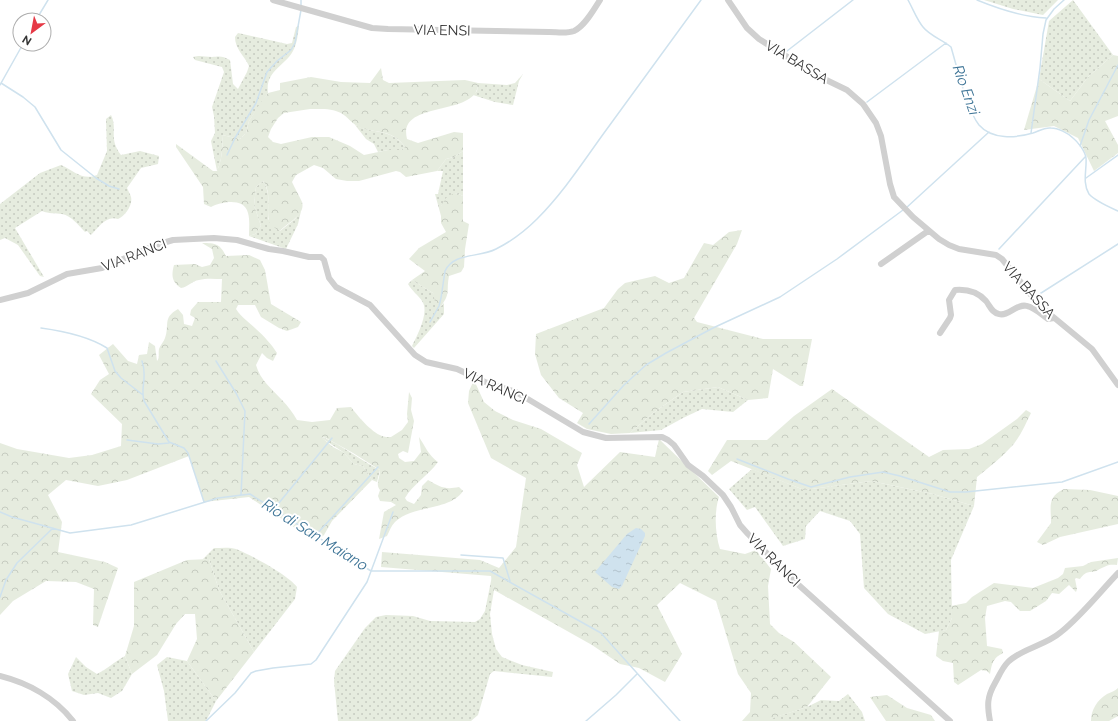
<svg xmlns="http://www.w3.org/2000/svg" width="1118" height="721" viewBox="0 0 1118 721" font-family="Raleway,sans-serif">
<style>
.grass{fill:url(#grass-dots)}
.forest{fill:url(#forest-crowns);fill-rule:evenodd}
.water{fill:url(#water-ripples)}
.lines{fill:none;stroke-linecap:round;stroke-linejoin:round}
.stream{stroke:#cfe2ee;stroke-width:1.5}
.minor{stroke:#d0d0d0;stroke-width:6}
.labels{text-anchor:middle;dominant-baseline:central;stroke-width:4;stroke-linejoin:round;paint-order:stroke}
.street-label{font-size:14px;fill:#333;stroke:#fff}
.water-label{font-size:15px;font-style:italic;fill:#3f7597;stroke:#fff}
</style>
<defs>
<pattern id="grass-dots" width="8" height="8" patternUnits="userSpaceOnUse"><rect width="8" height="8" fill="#e6ecdf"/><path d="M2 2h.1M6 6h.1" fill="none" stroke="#c6cbc0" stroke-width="1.8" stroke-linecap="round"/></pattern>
<pattern id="forest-crowns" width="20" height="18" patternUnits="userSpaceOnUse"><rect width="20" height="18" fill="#e6ecdf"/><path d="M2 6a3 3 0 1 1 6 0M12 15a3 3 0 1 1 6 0" fill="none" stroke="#c6cbc0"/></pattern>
<pattern id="water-ripples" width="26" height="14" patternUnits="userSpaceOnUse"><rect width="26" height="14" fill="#cfe2ee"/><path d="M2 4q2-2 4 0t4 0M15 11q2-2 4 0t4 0" fill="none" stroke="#b2c2cd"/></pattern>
</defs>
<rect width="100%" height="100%" fill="#fff"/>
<path class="grass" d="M984 0H1058L1043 15 1013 9Z
M1073 0 1113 55 1088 77 1070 101 1039 79 1049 21Z
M299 26C298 34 297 44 293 51 284 67 265 71 268 93L249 121 246 133 240 139 222 135C223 148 222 160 217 171L211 141 215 133 214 116 212 107 224 72 222 67 195 60 193 57C201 55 204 57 212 57 220 56 223 56 230 60L233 84 238 89 247 72 249 66C244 55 235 49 235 37L238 33 287 44 292 43 296 27Z
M523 74 519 81 513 105 495 102 473 95 477 91 478 83 507 85 515 83Z
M111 115C118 129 108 138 121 155L140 151 159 156 158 164 141 168 127 188C128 190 130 194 131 197 133 205 125 216 118 219 106 215 99 227 91 235L87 231 85 232C78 225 72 216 62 214 55 213 49 214 42 211L15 228 44 277 40 276 18 245 5 238 0 240V204L40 173 61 165C74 171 83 181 97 175L107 151 106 119Z
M355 125C374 135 390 127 405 147L401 150H388L378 152 374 144 366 139Z
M463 151V196L456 193 441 206V216L435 194H438L443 171H437L446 159 454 157Z
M263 181C270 191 269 206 268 219L280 231 295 219 301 211 298 224 286 249 249 236 255 234 261 226 254 205 256 187Z
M412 280 433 293 441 306 444 303V314L414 348 412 346C417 336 430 312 422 301 418 295 412 291 408 284Z
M718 387 748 400 733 412 702 409 683 418 661 430 630 433 653 413 683 392Z
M320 437C327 438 333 442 340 446 354 454 366 463 380 470L377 482 372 480 363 466 354 464 343 452Z
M752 469 804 490 871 481 933 494 974 506 951 560 952 618 946 630 925 634 888 614 864 588 860 534 850 521 820 511 806 526 805 539 783 546 755 507 747 510 729 489Z
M214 548C221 548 230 547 236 549 251 555 288 575 297 587L295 599 254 652 219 590 209 559H203Z
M492 576 494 590 490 614 492 634 496 649 502 657 522 665 553 672 552 677 494 671 490 674 478 715 471 721H338L334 681 335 671 365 628 376 617 386 615 413 616 430 621 475 622 480 619 485 611Z
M125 656 132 674 122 691 111 698 98 693 84 695 72 691 68 674 76 657 86 667 97 674C107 669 114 662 125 656Z
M167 657 187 661 216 701 206 721H168L164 691 157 665Z
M848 694 862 712 865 721H770L769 719 807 707 821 700 839 701Z"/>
<path class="forest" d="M1113 55 1118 56V116L1105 121 1118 145V153L1094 171 1078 138 1054 126 1024 130 1039 79 1070 101 1088 77Z
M381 68 383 80 389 83 465 80 478 83C478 86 477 90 476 92 462 115 398 103 407 139L418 143 454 132 463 133V151L454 157 446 159 437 171 406 177 400 172 396 171 359 181H347L336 179 323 168 314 165 296 175 292 182C295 189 299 195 302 202 306 215 287 223 280 231L270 225C265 211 273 194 263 181L256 187 254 205 261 226 255 234 249 236C249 229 250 220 248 213 244 197 221 202 211 207L204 204 203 187 176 147V144L213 171H217C222 160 223 147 222 135L240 139 246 133 249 121 261 102 268 93 280 90V83L311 77 341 82 370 83ZM310 109C320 109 332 108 341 113 348 117 353 125 361 128 378 133 393 130 405 147L401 150H388L364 155 350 146 329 137H312L281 144 273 142 268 137 271 129 278 118 284 113Z
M456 193 463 196V221L469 224 465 249 464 267 461 272 449 276C446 291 451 293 441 306L435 302 433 293 412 280 425 271 409 259 419 248 446 232 441 223V206L446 198 450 195Z
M742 230 737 244 694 318 697 322 763 339H812L803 386H800L773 369 768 398 748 400 718 387 683 392 653 413 630 433 611 434 587 429 577 423 583 413 559 398 541 375 535 354 536 334 604 308 618 289 625 283 655 276 669 283 684 278 704 243 713 245 729 232Z
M202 243C216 243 220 244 226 256L249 255 260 260 265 270 271 304 301 322 298 327 287 331 279 328 261 317 255 305H238L236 309C242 318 249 322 256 329 264 336 272 345 277 353L273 361 267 358 262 353 256 365C260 380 272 389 282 400 288 406 293 413 297 420L312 422 330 420 337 408 351 407C357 415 371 432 382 436 384 437 388 437 391 437L402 430 408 422 407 414 409 392 412 398 411 410 414 421 408 453 403 451 398 454 399 458 405 462 414 461 421 452 419 437C425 446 429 456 438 462 428 476 413 484 405 498L407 501 414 504 421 495 422 486 428 480C440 487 445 490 459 487L463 491C450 511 412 505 395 522 391 526 389 532 387 536L379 539 384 512 396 505 391 502 380 501 378 496 380 490C375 484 380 478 380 470L353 453 326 438 321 437 333 447 343 452 354 464 363 466 372 480 332 521 324 535 316 542 249 497 204 502 189 456 127 480 98 486 66 480 48 495 62 522 58 552 105 562 118 568 98 627 93 625 94 589 76 582 46 581 13 601 0 615V443L17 449 69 458 92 455 121 446 122 424 91 394 100 380 109 374 99 355 113 344 128 361 137 364 139 355 147 354 149 342 155 346 157 361C160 357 158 354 159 349 160 345 164 342 165 338 170 325 162 318 178 309L183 315 184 324 192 326 195 318 190 315 191 310 198 302H221L222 279C215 279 206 278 199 280 192 281 188 287 181 288 172 282 171 276 174 265L195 264 202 267 210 265 214 258 212 249Z
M474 380 484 402 495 411 513 420 541 429 582 453 577 465 584 487 620 452 655 457 659 439 719 497C714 512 715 534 720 549L745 554 756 550 771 569 768 586 770 624 779 633 794 642 831 677 807 707 770 719V721H742L750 712 751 693 738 674 716 601 680 583 657 605 682 654 665 682 639 668 620 664 592 645 494 590 491 576 381 567 382 552 480 560 499 568 516 547 526 478 491 458 468 403 469 391Z
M832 389 929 457 943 450 969 449 982 444 1017 419 1026 410 1031 413C1025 425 1020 438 1010 448 1000 459 988 468 977 477L974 506 933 494 871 481 804 490 731 461 712 475 708 471 727 440H767L794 416Z
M1064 489 1090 490 1118 496V524L1060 537 1043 545 1037 542 1051 523C1051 506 1047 497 1064 489Z
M1118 558 1117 565C1108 564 1106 566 1098 570 1090 574 1087 569 1080 579L1076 578 1075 579 1077 589 1076 592 1069 585 1059 594 1052 593 1046 601 1030 611H1020L1011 602 1005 601 987 606 985 618 987 646 1002 649 1003 653C993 658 992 663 990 674L987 671 981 670 958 685 954 682 953 663 943 661 936 656 939 631 946 630 952 618 951 606 966 603 972 597 994 583 1033 588 1058 578 1063 574 1065 568 1083 566 1091 562Z
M209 559 219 590 254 652 216 701 187 661 197 639 195 614H185L176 624 157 655 132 674 125 656 134 626V582L187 560Z
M1118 688V716L1109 721H1091C1091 710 1097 700 1107 694 1111 692 1115 691 1118 688Z
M887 695 907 708 931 715 935 721H886L870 697Z"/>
<path class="water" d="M636 528 641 529 645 533V536L622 586 619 589 612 587 595 572 627 534Z"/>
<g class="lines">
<path class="stream" d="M908 0C913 9 917 20 923 27 930 36 943 40 951 47 957 67 967 110 979 125 992 140 1016 138 1033 133 1039 131 1045 127 1051 128 1058 128 1068 133 1073 138 1078 142 1085 151 1086 158 1087 169 1082 183 1089 194 1095 201 1109 207 1118 211
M977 0C999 9 1023 17 1046 18
M301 6V0
M36 20 48 0
M787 51 853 0
M1 83 23 97 35 107 61 150 96 178 109 186 119 189
M0 85 23 44
M867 102 946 43
M1031 133 1040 68 1043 34 1046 20 1054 9 1064 0
M1080 146 1089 120 1118 65
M227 155 235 138 256 103 267 72 277 61 291 50 295 43 301 10
M1086 178 1118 155
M906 208 989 132
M999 249 1086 156
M1038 295 1118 244
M430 322 439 306 441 298 445 271C454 252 479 258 496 249 510 242 526 230 537 219 563 193 583 162 604 133 637 88 669 44 701 0
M41 328C63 331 88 336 107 348L115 371 121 378 143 395
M142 361C148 378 140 386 144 401L169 442 184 448 188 453 204 502
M216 361 236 393 245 411 241 495
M589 424 624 385 646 365 666 353 713 328 780 297 837 259 903 210
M127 440 158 444 169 443
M737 459 788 479 811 487 850 477 883 472 900 476 950 492H966L1062 482 1118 462
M274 509 332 438
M0 512 12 517 70 533 131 525 218 498 250 494 371 571H490L601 633 680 721
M315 536 378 467
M461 555 503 558 510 581
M0 597 6 580 17 563 53 528
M206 721 235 693 251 673 256 671 273 668 311 664 316 660 367 582 393 512
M586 721 616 695 637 674"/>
<path class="minor" d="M273 0 372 28 388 29 549 32C557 32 566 34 574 31 585 26 594 9 600 0
M728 0 747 28 759 39 816 75 847 90 863 104 876 123 881 136 890 184 894 197 913 217 939 239 949 245 959 249 996 255 1002 259 1040 306 1092 349 1118 385
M881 264 928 231
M0 300 28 293 67 274 102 268 156 245 173 240 214 238 237 240 269 249 283 251 309 257H321L324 260 329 278 336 287 370 305 415 355 426 362 457 369 485 382 516 392 583 432 606 438 662 437 668 440 674 445 688 465 703 476 723 495 731 507 740 525 748 534 792 579 950 721
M940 333 950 318 951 315 949 300 955 290C967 289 978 292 986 301 990 306 992 313 999 314 1008 317 1017 303 1027 306 1034 307 1042 315 1048 319L1054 318
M0 676C28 683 55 698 73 721
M990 721C987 705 987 697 995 683 999 676 1002 668 1008 662 1022 648 1045 646 1061 632 1082 615 1099 593 1118 573"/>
</g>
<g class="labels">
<g class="street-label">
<text transform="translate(442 30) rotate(1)">VIA ENSI</text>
<text transform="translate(797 62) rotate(31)">VIA BASSA</text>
<text transform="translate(134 255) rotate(-21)">VIA RANCI</text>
<text transform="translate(1029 290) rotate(48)">VIA BASSA</text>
<text transform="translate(495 386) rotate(24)">VIA RANCI</text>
<text transform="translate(774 560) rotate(45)">VIA RANCI</text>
</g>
<g class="water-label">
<text transform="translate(966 90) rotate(70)">Rio Enzi</text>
<text transform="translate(315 535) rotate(32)">Rio di San Maiano</text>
</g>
</g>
<g transform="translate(32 32) rotate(212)"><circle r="19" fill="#ffffff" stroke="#adadad"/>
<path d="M0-3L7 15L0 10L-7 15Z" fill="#e63946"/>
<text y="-6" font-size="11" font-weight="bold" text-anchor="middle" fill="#333333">N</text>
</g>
</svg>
